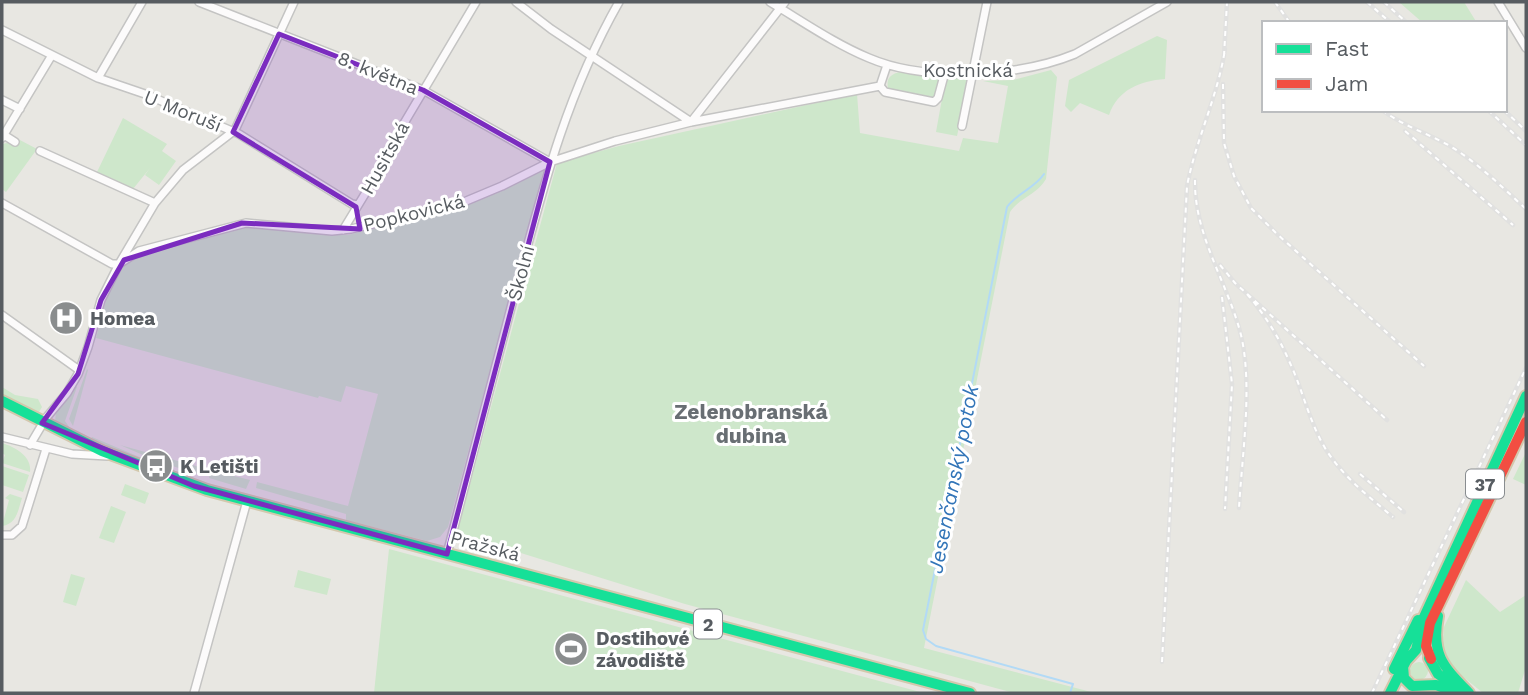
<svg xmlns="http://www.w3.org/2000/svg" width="1528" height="695" viewBox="0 0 1528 695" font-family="'Work Sans',sans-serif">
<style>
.green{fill:#cee7cb}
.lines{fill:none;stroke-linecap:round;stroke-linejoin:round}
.stream{stroke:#b2daf6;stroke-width:2}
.street-casing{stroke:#c4c4c3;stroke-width:10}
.fast-casing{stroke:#d3c8ad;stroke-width:14}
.jam-casing{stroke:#d3c8ad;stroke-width:14}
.street{stroke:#fcfbfb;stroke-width:7}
.fast{stroke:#16e098;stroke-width:10}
.jam{stroke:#f24e42;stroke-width:10}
.rail-casing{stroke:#e1e1e0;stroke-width:4.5}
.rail{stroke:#fff;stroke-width:2;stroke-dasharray:5;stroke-linecap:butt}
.marked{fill:#7b2cbf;fill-opacity:0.2;stroke:#7b2cbf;stroke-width:5;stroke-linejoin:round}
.labels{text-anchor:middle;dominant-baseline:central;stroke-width:6;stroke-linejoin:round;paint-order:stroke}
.shield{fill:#fff;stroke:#898d90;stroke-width:2}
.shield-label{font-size:18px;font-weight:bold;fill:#575c61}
.street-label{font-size:19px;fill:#575c61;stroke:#fff}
.poi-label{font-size:19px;font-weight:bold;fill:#575c61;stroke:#fff;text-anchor:start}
.neighbourhood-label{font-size:21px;font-weight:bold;fill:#686e73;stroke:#fff}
.water-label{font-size:21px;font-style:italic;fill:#3275b8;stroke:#fff}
</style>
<rect width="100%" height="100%" fill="#e8e7e2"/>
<path class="green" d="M1399 2H1464L1477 23H1423Z
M1157 36 1167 40 1165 79C1139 81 1118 90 1109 115L1080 103 1071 112 1065 106 1069 80Z
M1051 70 1057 77 1046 179C1037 195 1020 197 1010 212L924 648 1095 693H1014L685 604 457 533 557 163 619 146 857 94 860 133 959 151 963 138 998 143 1008 86 983 81 1013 80Z
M900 72 933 74 940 81 937 95 934 100 893 92 888 88C886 78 891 74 900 72Z
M950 76 967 77 969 81 957 136 936 132 945 82Z
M123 118 167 144 162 151 176 161 159 185 145 175 150 168 133 189 97 172Z
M18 139 37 149 6 192 2 189V144L7 143 14 146Z
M544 168 448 527 440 537 427 541 346 520V514L256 488 257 482 348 506 378 394 346 386 341 402 319 396 318 398 96 338 107 297 120 268 131 258 151 249 240 224 348 235 461 206Z
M87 369 88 370 73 426 69 419Z
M73 386 77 387 65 421 70 428 85 435V439L59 426 55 422 56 411Z
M2 387 15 395 38 399 42 407 39 412H34L2 394Z
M92 437 154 463V465L89 441Z
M2 443C15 447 32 456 30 472L2 463 5 455 2 453Z
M120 445 207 469 205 476 159 462Z
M1526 452V485L1513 479Z
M2 466 29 475 23 492 2 485Z
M211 470 250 480 246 489 209 478Z
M125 484 149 493 145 504 121 495Z
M10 494 22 498C18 510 17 524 2 526L9 500 5 498Z
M111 506 126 512 114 543 99 538Z
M389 549 924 693H374Z
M298 570 331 579 327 595 294 587Z
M71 574 85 578 76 606 63 602Z
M1466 580 1500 612 1526 595V667L1518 693H1483L1457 672 1447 657 1443 645 1444 627Z
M1410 671a9 9 0 1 1 18 0a9 9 0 1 1-18 0Z"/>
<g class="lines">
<path class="stream" d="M1044 174C1035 188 1017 193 1007 207L923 630 926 639 936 646 1073 684 1070 693"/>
<g class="street-casing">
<path id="street" d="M199 2 423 90 550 162
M516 2 551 29 691 122
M770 2C802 21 835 44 869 58 925 82 1019 77 1075 54L1167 2
M1498 2 1526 48
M2 30 98 78 145 94 239 134 352 204 357 205
M98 78 142 2
M880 86 885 92 934 102 938 98 945 72
M2 100 20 109
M691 122 785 2
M962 126 987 2
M4 135 15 142
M2 138 52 55
M40 151 155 203 183 170 235 130 294 2
M2 203 112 264H119L155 203
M343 230 396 143 400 130 476 2
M2 315 79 370
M2 437 72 454 107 456
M30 445 46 418 67 393 78 374 88 347 101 300 119 264 139 251 246 223 332 231 351 229 459 204 502 186 550 162 615 141 691 122 880 86 887 65
M2 535H12L22 526 46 449
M447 554C469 468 492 382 514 296 542 191 565 97 619 2
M194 693 247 501"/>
</g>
<g class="fast-casing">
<path id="fast" d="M2 401 102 451 207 490 970 693
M1438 616C1431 655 1443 666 1469 693
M1429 658 1438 674 1455 686
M1403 666 1404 678 1412 686 1436 685 1458 693
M1394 669 1418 620
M1390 693 1406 661 1416 650 1424 617 1526 396"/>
</g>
<g class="jam-casing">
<path id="jam" d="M1431 659 1426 646 1430 623 1526 422"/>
</g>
<use href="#street" class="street"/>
<use href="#fast" class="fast"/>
<use href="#jam" class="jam"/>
<g class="rail-casing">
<path id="rail" d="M1275 2 1290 23
M1367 2 1391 23
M1384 2 1407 23
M1224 56 1227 2
M1223 84 1224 143 1234 176 1251 208 1277 234 1424 366
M1382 110C1403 126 1427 133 1450 146 1478 163 1502 187 1526 209
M1488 110 1526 145
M1504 110 1526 131
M1405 131 1513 225
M1195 180C1194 236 1228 283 1241 335 1253 386 1242 455 1239 508
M1220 265 1235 283 1387 420
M1247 294C1265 315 1279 337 1290 363 1303 391 1309 421 1325 448 1342 476 1368 496 1393 517
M1222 297 1232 384 1225 509
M1360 474 1404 512
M1162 662 1187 186C1196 139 1218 96 1225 49
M1372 693 1526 368"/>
</g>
<use href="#rail" class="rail"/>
</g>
<path class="marked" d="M279 34 423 90 550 162 447 554 194 486 42 423 78 374 101 300 124 260 242 223 360 229 356 207 233 132Z"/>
<defs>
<g id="hospital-disc" transform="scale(1.75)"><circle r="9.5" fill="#8a8d8e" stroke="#fff"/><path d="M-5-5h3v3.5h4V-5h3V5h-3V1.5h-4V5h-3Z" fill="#fff"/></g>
<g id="bus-disc" transform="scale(1.75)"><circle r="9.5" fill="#8a8d8e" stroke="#fff"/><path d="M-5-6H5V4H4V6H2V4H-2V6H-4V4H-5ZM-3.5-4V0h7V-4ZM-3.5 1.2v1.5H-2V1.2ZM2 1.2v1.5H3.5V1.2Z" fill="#fff"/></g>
<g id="stadium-disc" transform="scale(1.75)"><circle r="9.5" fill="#8a8d8e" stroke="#fff"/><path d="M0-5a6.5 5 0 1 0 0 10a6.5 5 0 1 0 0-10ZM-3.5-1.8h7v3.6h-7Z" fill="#fff"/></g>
</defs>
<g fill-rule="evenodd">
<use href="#hospital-disc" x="66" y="318"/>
<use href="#bus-disc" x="156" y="466"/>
<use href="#stadium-disc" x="571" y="649"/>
</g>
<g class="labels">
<g class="shield">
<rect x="1466" y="469.5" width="38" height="29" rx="5"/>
<rect x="694" y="609.5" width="28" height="29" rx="5"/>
</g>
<g class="shield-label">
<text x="1485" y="484">37</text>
<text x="708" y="624">2</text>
</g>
<g class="street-label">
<text x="968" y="70">Kostnická</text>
<text transform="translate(378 73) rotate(22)">8. května</text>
<text transform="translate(183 111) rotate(22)">U Moruší</text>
<text transform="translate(385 158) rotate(-61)">Husitská</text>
<text transform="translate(414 213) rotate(-14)">Popkovická</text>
<text transform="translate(521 273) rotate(-75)">Školní</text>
<text transform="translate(485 546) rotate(15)">Pražská</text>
</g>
<g class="poi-label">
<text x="90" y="318">Homea</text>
<text x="180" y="466">K Letišti</text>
<text x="596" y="638">Dostihové<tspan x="596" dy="22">závodiště</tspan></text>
</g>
<g class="neighbourhood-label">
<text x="751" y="411">Zelenobranská<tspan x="751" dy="24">dubina</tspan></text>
</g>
<g class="water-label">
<text transform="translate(953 479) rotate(-79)">Jesenčanský potok</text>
</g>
</g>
<rect width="1528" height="695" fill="none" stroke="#575c61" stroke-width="7"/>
<rect x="1262" y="21" width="245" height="91" fill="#ffffff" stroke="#bcbec0" stroke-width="2"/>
<rect x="1276" y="44" width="35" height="10" fill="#16e098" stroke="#bcbec0" stroke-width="2"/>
<text x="1325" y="56" font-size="21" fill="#575c61">Fast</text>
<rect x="1276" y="79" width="35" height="10" fill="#f24e42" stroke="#bcbec0" stroke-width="2"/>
<text x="1325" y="91" font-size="21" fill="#575c61">Jam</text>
</svg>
